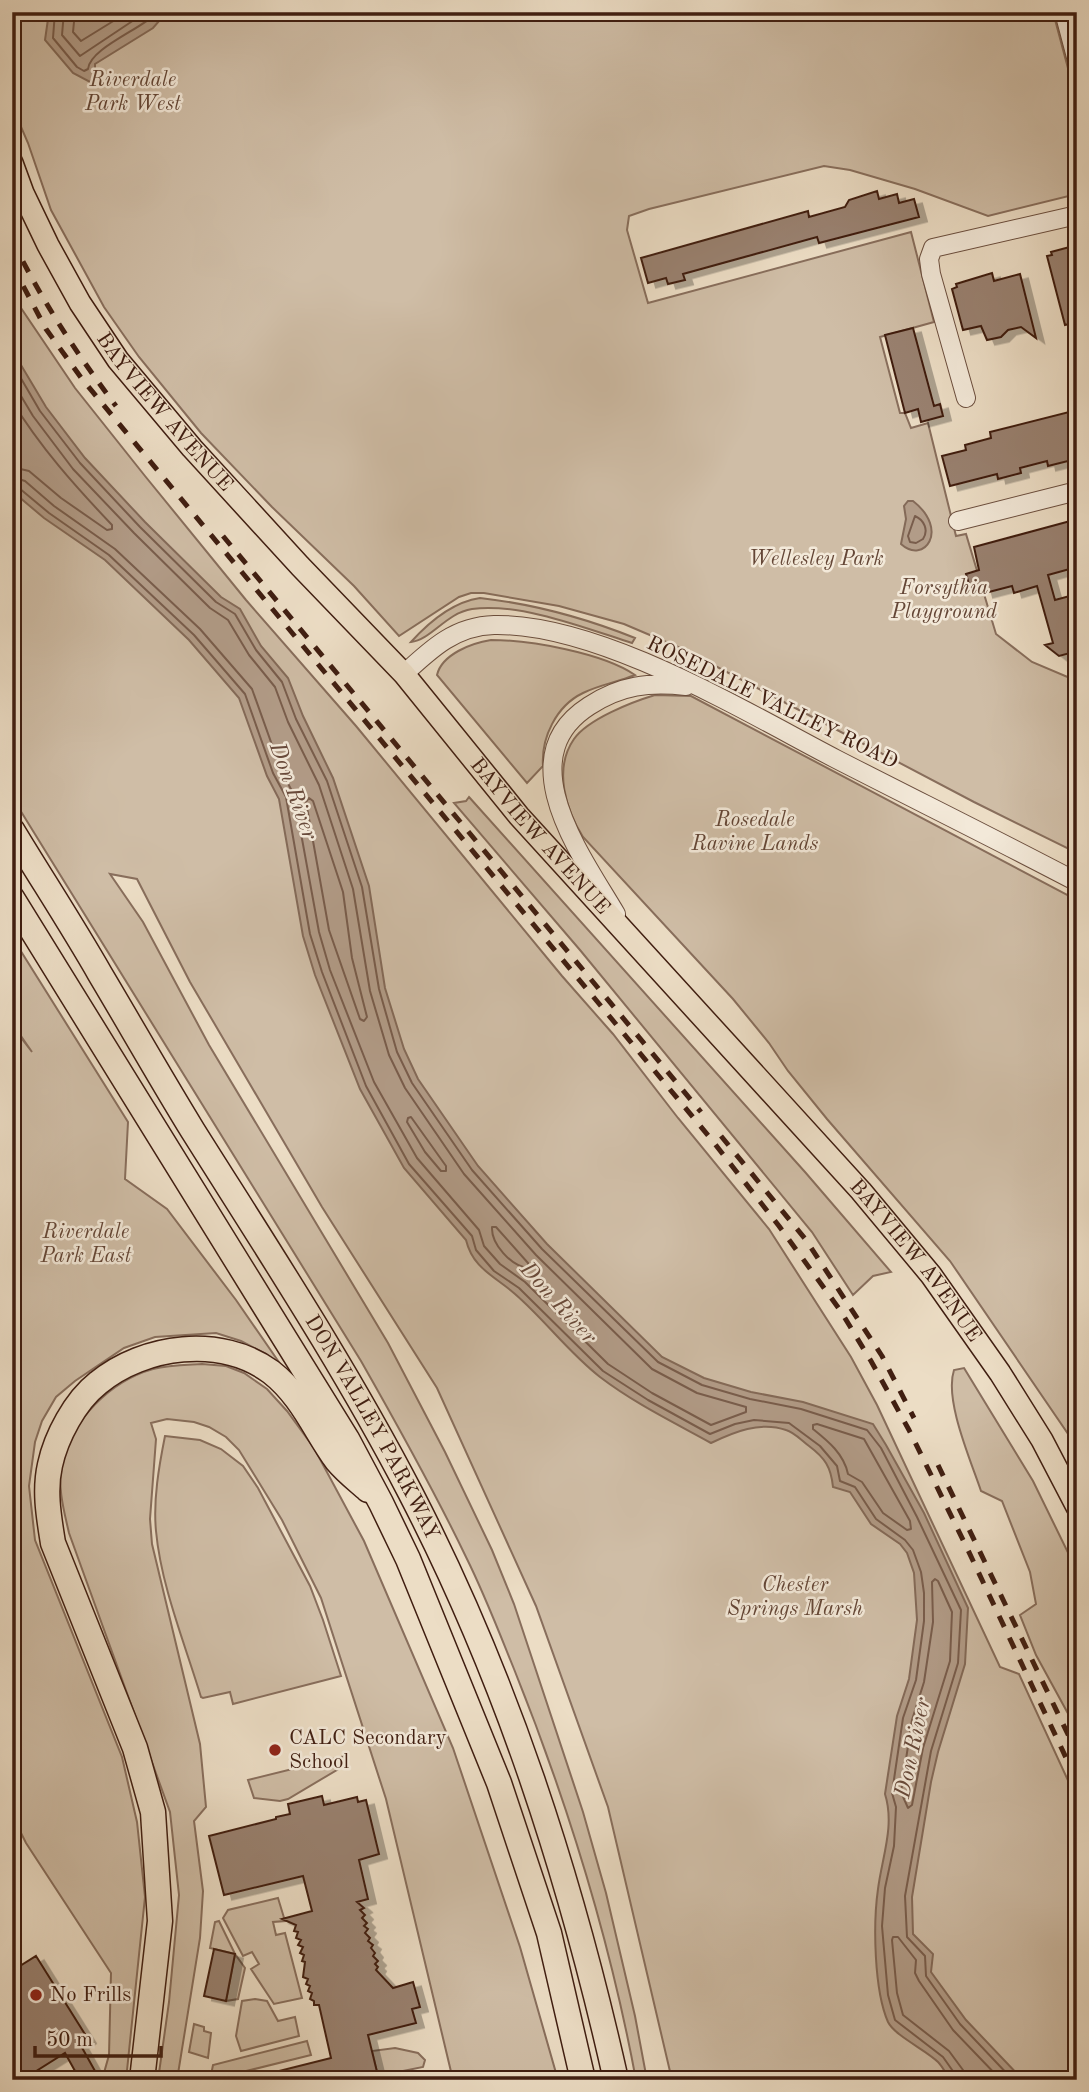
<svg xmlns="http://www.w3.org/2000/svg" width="1089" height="2092" viewBox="0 0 1089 2092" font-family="'Old Standard TT',serif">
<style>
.green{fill:#cfbda6;stroke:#886e5c;stroke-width:2}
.water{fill:#b29c88;stroke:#846a58;stroke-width:2}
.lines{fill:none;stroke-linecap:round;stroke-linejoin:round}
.shore{stroke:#795d4c;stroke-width:2}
.building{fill:#99816f;stroke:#401e11;stroke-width:2;filter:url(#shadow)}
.minor-casing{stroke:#6b4e3e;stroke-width:20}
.major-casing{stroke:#401e11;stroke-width:24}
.highway-casing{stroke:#401e11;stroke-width:27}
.minor{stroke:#f3e9d9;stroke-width:18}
.major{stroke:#ecddc5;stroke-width:21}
.highway{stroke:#ecddc5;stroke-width:24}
.rail{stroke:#401e11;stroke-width:5;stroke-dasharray:12 12;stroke-linecap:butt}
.poi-dot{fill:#8f2418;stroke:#f3e9d9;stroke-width:2.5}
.labels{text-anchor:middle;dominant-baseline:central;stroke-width:5;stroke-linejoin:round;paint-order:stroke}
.park-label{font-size:21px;font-style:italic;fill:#644636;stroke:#f3e9d9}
.street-label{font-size:21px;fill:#401e11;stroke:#f3e9d9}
.poi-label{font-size:21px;fill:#401e11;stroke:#f3e9d9;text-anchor:start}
.water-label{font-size:23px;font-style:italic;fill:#684a3b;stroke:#f3e9d9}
</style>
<defs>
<filter id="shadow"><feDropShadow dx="8" dy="4.5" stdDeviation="0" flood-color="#0004"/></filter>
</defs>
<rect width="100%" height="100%" fill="#ecddc5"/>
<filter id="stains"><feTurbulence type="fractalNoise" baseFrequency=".00286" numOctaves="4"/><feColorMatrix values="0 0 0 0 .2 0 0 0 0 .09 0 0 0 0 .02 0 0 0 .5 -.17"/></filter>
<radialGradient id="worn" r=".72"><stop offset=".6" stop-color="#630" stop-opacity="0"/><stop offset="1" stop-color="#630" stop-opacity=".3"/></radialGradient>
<path class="green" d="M12 12H1053L1077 102V194L988 216 915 189 850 170 824 166 649 209 629 216 627 230 648 303 911 232 934 322 880 337 900 413H905L911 428 928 423 956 536 966 534 996 634 1032 662 1077 681V853L974 802 685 650 624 624 559 606 484 593H471L459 597 399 636 354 586 272 507 201 433 139 357 104 307 51 210 28 143 12 106Z
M12 291 21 308 75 388 145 476 246 600 356 726 562 976 613 1034 678 1118 769 1229 851 1357 877 1405 1000 1667 1019 1674 1077 1800V2080H672L608 1807 536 1606 437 1388 322 1207 190 982 137 879 110 874 143 922 209 1045 388 1343 445 1452 492 1550 514 1604 583 1812 606 1893 635 2016 647 2080H636C610 1940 567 1801 514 1669 499 1632 484 1593 466 1557 434 1490 398 1426 361 1361L12 797Z
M480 598C534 604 585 618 635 638L632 643C588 629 519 602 472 609 446 613 431 640 411 642 429 622 453 602 480 598Z
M491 640C530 640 603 653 635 675 618 682 599 685 583 693 556 706 541 738 543 766L527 783 437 675C442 654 472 643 491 640Z
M655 695 691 696 1077 900V1447L950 1261 827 1119 788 1071 769 1043 733 999 583 837C566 810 553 769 574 739 588 719 632 702 655 695Z
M469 797 805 1172 891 1272 873 1276 853 1295 812 1232 580 950 454 803 466 801Z
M12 937 128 1122 125 1179 167 1209 236 1300 283 1368 266 1354 241 1341 216 1333 155 1337 124 1348 75 1381 56 1397 42 1421 35 1442 29 1486 35 1540 122 1757 137 1822 145 1897 126 2080H102L109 2055 111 1973 26 1843 20 1831 12 1795V1026L32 1052 12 1023Z
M202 1364 226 1366 244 1373 267 1389 287 1411 314 1448 364 1541 453 1748 520 1947 558 2080H453L386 1799 321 1598 282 1520 239 1450 226 1437 209 1427 194 1422 167 1419 151 1423 156 1439 150 1519 152 1544 200 1744 206 1807 194 1821 203 1891 200 1938 177 2080H158L169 2002 179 1895 170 1812 69 1533C64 1511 57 1486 62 1463 72 1420 110 1381 153 1369 169 1365 185 1365 202 1364Z
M964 1368 1033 1481 1077 1571V1730L1036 1655 1020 1615 1036 1604 1030 1572 1002 1501 981 1491C971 1461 944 1400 954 1370Z
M165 1436 200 1440 221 1449 243 1466 258 1488 310 1586 323 1620 341 1676 233 1704 230 1692 203 1698 201 1697C185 1644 161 1586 156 1531 153 1500 159 1466 165 1436Z
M345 1756 347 1764 288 1799 280 1801 254 1798 248 1780Z
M278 1898 285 1921 273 1922 276 1935 285 1933 302 1998 274 2004 251 1969 259 1964 252 1952 243 1956 223 1918 228 1910Z
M219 1921 235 1954 245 1968 238 1999 226 2001 235 1954 210 1948 215 1922Z
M255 1999 267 2001 278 2021 295 2017 299 2036 241 2051 236 2036 242 2001Z
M194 2024 204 2027V2031L211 2033 208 2058 189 2052Z
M307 2041 311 2055 210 2080 213 2065Z
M395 2048 418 2053 425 2060 423 2067 378 2076 372 2051Z"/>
<path class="water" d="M49 12H167L153 28 95 64V75L90 82 73 73 45 40Z
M12 350 46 407 85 458 145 522 221 597 240 609 261 646 288 678 303 716 333 778 369 886 385 988 404 1049 418 1079 478 1166 547 1244 662 1357 704 1378 751 1392 803 1402 873 1424 886 1445 924 1513 968 1608 965 1664 938 1752 931 1782 912 1897 913 1934 933 1954 931 1972 966 2020 1023 2080H950C946 2074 943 2067 938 2062 926 2050 895 2036 888 2022 874 1990 873 1924 878 1889 882 1857 895 1826 885 1794L897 1716 909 1679 917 1620 914 1573 907 1553 900 1544 871 1524 850 1492 833 1487C831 1467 825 1458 809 1446 802 1441 794 1432 786 1430 760 1421 734 1432 711 1443 673 1422 634 1403 600 1377 569 1353 545 1320 515 1294 495 1276 473 1269 466 1240L404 1168 360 1089 315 975 303 936 279 799 267 776 239 698 189 640 105 560 44 518 12 491Z
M908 501H913C950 530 924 565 901 544L906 519 904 506Z"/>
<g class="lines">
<path class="shore" d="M55 12 53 38 77 67 84 71 88 69C90 48 142 29 158 12
M64 12 62 35 80 56 146 12
M75 12 73 32 81 41 128 12
M12 363 40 411 80 463 140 527 216 602 235 614 256 650 282 682 296 719 327 781 362 887 379 989 397 1052 412 1083 472 1170 542 1249 658 1362 702 1385 750 1399 801 1409 867 1430 881 1448 917 1517 961 1610 958 1663 931 1751 905 1896 907 1937 925 1956 926 1976 960 2024 1013 2080
M12 381 33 416 73 469 134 533 210 608 228 620 249 655 275 687 288 722 319 785 353 889 370 991 389 1055 405 1088 464 1174 536 1255 652 1369 697 1393 746 1407V1412L711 1425 652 1393 608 1364 525 1282 500 1264 484 1246 479 1230 417 1158 374 1082 330 970 319 932 294 795 281 770 252 689 200 629 115 549 54 506 25 481 12 477
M12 401C40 447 75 486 112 525V529L107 530 61 498 29 471 12 467
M12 486 19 488 49 513 109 555 194 635 245 694 273 773 286 797 310 934 322 972 366 1086 409 1164 472 1236 476 1250 494 1271 519 1288 603 1371 648 1400 710 1434 735 1424 754 1420 789 1423 820 1446 837 1466 840 1481 855 1487 876 1519 905 1540 913 1550 921 1572 924 1593V1621L916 1680 903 1718 892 1793 896 1807 894 1846 885 1888 882 1926 888 1995 895 2020 943 2057 955 2074 956 2080
M915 516C924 520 929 530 923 539L916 543 910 542 908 536Z
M309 798 313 801 343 892 352 958 367 1017 364 1021 360 1019 329 930 306 802Z
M411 1117 446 1166V1171H441L425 1152 407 1122 408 1118Z
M492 1227H496L528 1263V1268C511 1266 491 1244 492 1227Z
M817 1424 864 1439 910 1521 911 1529 907 1530 883 1513 862 1482 848 1474C844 1454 828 1441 813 1429V1425Z
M935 1579 938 1581 952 1612 950 1661 923 1748 912 1805 908 1808 901 1792 912 1720 924 1682 933 1622 932 1582Z
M964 2080 963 2070 949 2051 903 2015 897 1993 892 1940 893 1937H898L916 1960 915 1973 919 1981 953 2030 1001 2080"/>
</g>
<path class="building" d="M877 191 879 199 897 194 899 203 914 199 919 217 819 243 817 237 683 274 685 280 668 284 666 278 648 283 641 258 808 211 809 217 845 207 849 200Z
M1077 245V322L1065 325 1047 256 1052 255 1051 252Z
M992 273 994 281 1020 274 1036 338 1021 327 1008 330 1001 337 987 340 981 326 963 330 952 289 957 287 956 284Z
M913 328 934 406 940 404 943 416 921 422 918 409 905 413 885 335Z
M1077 410V456L1072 458V460L1048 466 1047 461 1020 468 1021 473 998 479 997 474 950 486 942 456 966 450 965 445 991 438 990 432Z
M1074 520 1077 532V567L1048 575 1055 600 1077 594V647L1074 652 1059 656 1045 645 1053 643 1037 586 1014 593 1012 586 985 593 983 585 970 588 966 574 979 570 974 547Z
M322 1796 324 1805 357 1797 358 1802 366 1800 379 1854 359 1860 368 1899 357 1902 364 1908 360 1910 365 1915 362 1918 367 1923 364 1926 368 1929 365 1933 370 1938 368 1941 373 1945 371 1948 375 1953 373 1956 378 1961 375 1964 378 1967 376 1970 393 1988 413 1982 420 2007 412 2009 416 2023 368 2035 379 2080H263V2075L331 2058 319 2005H314V2001L310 1999 312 1993 308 1991 310 1986 306 1984 308 1979 303 1977 305 1962 302 1961 304 1955 300 1953 303 1947 298 1945 301 1940 296 1938 298 1932 294 1931 296 1925 282 1919 312 1911 303 1876 224 1895 209 1836 276 1819V1817L290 1814 288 1804Z
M214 1949 235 1954 226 2001 204 1996Z
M36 1956 88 2039 80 2044 100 2080H80L65 2053 22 2080H12V1971Z"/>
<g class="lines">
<g class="minor-casing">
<path id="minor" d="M1064 12 1077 61
M966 398 931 274 929 259 933 248 1077 215
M958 521 1077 491
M404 674C431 649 455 626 494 625 599 623 744 711 836 759 916 800 997 840 1077 882
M616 914C582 856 508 758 589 706 621 685 649 682 686 686"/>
</g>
<g class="major-casing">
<g id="major">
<path id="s1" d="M12 163 23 193 48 245 80 303 118 360 192 448 300 566 404 674 519 816 861 1191 931 1275 1000 1373 1042 1440 1077 1507"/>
</g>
</g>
<g class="highway-casing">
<g id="highway">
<path id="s2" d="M12 830C41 878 72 925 100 974 131 1026 161 1079 193 1131 268 1250 345 1367 410 1492 507 1679 570 1875 616 2080"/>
<path d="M12 898 347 1439 381 1503 408 1559 499 1783 549 1933 583 2080"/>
<path d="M142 2080 160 1921 153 1812 135 1748 53 1543C49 1518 44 1491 50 1465 56 1437 75 1401 98 1383 144 1345 221 1335 271 1372 302 1396 315 1431 337 1461 346 1472 358 1481 368 1490"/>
</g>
</g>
<use href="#minor" class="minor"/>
<use href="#major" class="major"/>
<use href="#highway" class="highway"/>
<path class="rail" d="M12 240C41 299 76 353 116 406
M12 265 46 329 82 379 711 1139 779 1226 840 1310 871 1361 909 1430 967 1548 1077 1781
M223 536 701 1112
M721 1136 806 1240 882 1356 914 1418
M938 1465 1077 1753"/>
</g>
<g class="poi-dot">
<circle cx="275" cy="1750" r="7"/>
<circle cx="36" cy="1995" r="7"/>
</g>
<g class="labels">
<g class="park-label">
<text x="133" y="80">Riverdale<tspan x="133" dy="24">Park West</tspan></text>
<text x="816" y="559">Wellesley Park</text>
<text x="944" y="588">Forsythia<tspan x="944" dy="24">Playground</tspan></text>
<text x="755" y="820">Rosedale<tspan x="755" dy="24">Ravine Lands</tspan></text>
<text x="86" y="1232">Riverdale<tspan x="86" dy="24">Park East</tspan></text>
<text x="795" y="1585">Chester<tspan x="795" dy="24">Springs Marsh</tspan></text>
</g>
<g class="street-label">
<text stroke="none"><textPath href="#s1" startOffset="294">BAYVIEW AVENUE</textPath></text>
<text transform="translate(772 703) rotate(26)">ROSEDALE VALLEY ROAD</text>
<text stroke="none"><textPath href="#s1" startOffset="861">BAYVIEW AVENUE</textPath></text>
<text stroke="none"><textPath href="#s1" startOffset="1428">BAYVIEW AVENUE</textPath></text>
<text stroke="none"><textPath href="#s2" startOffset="698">DON VALLEY PARKWAY</textPath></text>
</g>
<g class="poi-label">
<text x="289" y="1738">CALC Secondary<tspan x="289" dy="24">School</tspan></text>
<text x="50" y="1995">No Frills</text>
</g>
<g class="water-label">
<text transform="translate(293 791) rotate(70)">Don River</text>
<text transform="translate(558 1303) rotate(48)">Don River</text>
<text transform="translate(913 1748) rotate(-78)">Don River</text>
</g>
</g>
<rect width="1089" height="2092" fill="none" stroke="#ecddc5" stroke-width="42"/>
<rect x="14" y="14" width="1061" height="2064" fill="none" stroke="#401e11" stroke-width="3.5"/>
<rect x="21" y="21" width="1047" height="2050" fill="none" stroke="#401e11" stroke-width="2"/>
<path d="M35 2046v10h126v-10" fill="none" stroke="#401e11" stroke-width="3.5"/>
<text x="46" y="2046" font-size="21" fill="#401e11" stroke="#f3e9d9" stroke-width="5" paint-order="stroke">50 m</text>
<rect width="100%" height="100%" filter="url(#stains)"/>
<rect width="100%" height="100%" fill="url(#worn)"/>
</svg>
